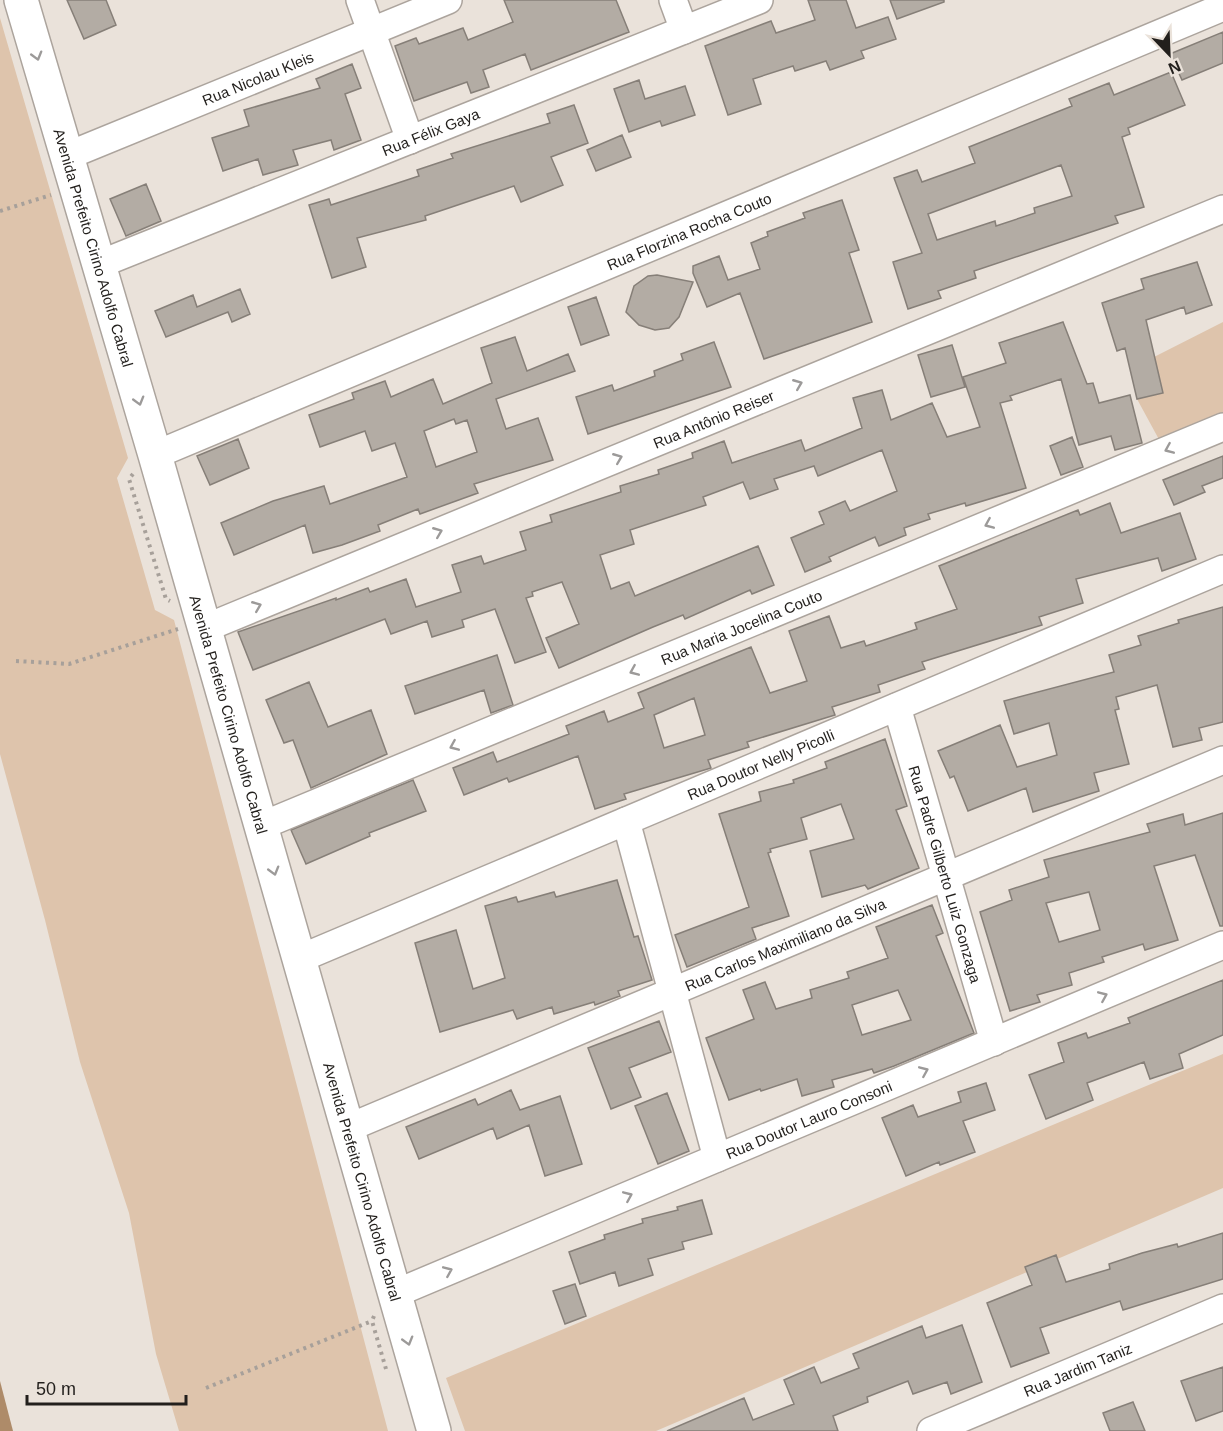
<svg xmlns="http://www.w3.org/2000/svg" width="1223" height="1431" viewBox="0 0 1223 1431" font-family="Helvetica,sans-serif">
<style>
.green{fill:#dec4ac}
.water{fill:#ae8b69}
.building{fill:#b3aca4;stroke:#867f78;stroke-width:1.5;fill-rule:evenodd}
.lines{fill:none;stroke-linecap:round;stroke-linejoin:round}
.minor-casing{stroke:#aca49d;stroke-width:30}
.major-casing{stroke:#aca49d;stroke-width:36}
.path{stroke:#a7a09a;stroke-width:4;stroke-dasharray:3 4.5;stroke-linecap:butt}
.minor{stroke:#fff;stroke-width:27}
.major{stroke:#fff;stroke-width:33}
.oneway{stroke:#9c9a99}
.labels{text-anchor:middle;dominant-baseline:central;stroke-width:6;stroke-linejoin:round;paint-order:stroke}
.street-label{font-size:15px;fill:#221f1c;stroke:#eae2da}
</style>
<rect width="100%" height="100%" fill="#eae2da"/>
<path class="green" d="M0 18 128 458 117 478 155 610 174 620 388 1431H179L156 1354 129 1213 80 1062 45 920 0 754Z
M1223 322V420L1162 445 1137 399 1162 393 1154 357Z
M1223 1054V1188L656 1431H465L446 1378Z"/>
<path class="water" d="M0 1381 13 1431H0Z"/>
<path class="building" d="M67 0H106L116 25 84 39Z
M504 0H616L629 32 531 70 525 54 483 70 489 87 471 93 467 82 414 101 395 46 416 38 419 44 463 28 468 40 513 22Z
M808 0H846L856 28 888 17 896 39 861 51 864 58 830 70 826 61 795 71 793 66 753 79 761 104 728 115 705 46 771 21 776 33 815 20Z
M890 0H944V2L897 19Z
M1223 32V63L1182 80 1170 54Z
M352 64 361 88 345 94 361 140 334 150 331 140 293 150 298 165 263 175 258 159 223 171 212 138 249 126 244 110 320 88 316 79Z
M1171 72 1185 105 1128 128 1130 134 1122 137 1144 207 1115 216 1118 223 974 271 976 278 938 291 941 298 908 309 893 262 922 253 894 178 917 170 922 182 975 163 969 147 1072 106 1069 99 1109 83 1114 95ZM1061 165 1072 196 1034 208 1035 213 996 226 995 221 937 240 928 214Z
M639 80 645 99 685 86 695 115 662 126 660 121 629 132 614 89Z
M574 105 588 143 551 157 563 185 521 202 514 186 425 216 426 220 357 238 366 267 332 278 309 205 329 199 331 205 419 176 417 170 453 158 451 154 550 123 547 114Z
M622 135 631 157 596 171 587 150Z
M146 184 161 221 126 236 110 199Z
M842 200 859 250 849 253 872 322 764 359 740 293 707 307 693 273V266L719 256 728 280 760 269 751 243 768 236 767 232 805 218 803 213Z
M1197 262 1212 305 1186 314 1184 307 1146 320 1163 393 1137 399 1125 348 1117 351 1102 303 1144 289 1141 279Z
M657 275 693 282 679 317 669 328 655 330 639 325 626 312 634 286 648 276Z
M240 289 250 314 232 322 228 312 166 337 155 311 193 295 197 307Z
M596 297 609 335 581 345 568 307Z
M1063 322 1087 384 1093 383 1099 403 1130 395 1142 443 1115 450 1111 436 1079 445 1061 379 1010 396 1012 400 1000 403 1026 488 966 506 965 503 928 514 930 519 904 528 906 535 879 546 875 537 829 557 831 561 805 572 791 538 824 524 819 512 845 501 850 511 897 491 882 450 818 476 814 466 774 479 778 489 750 499 743 482 703 497 706 505 630 530 634 544 600 555 611 589 629 582 635 596 758 546 774 585 752 594 750 590 685 619 683 615 653 627 559 668 546 638 579 624 562 582 532 592 533 596 526 598 546 652 515 663 495 609 462 620 464 627 432 637 427 621 391 634 385 619 253 670 238 632 336 598V600L368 588 370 592 406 579 416 607 461 592 452 565 481 556 484 564 526 550 520 532 552 522 550 515 621 492 620 486 659 474 658 470 693 458 692 453 724 441 732 463 801 440 805 451 862 428 853 398 882 390 891 420 932 403 947 437 980 427 963 377 1006 363 999 343Z
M515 337 527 371 568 354 575 371 496 399 506 429 538 418 553 460 474 484 478 493 420 514 418 509 378 525 380 531 342 545 313 553 305 525 234 555 221 523 273 501 324 486 330 504 407 477 395 443 372 451 365 431 320 447 309 415 354 399 352 393 385 381 391 397 433 379 443 404 492 383 481 348ZM454 419 456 424 467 420 477 452 436 467 424 431Z
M714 342 731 387 588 434 576 397 612 385 614 391 655 376 654 371 683 360 681 354Z
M952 345 965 387 931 397 918 355Z
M1072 437 1083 467 1061 475 1050 446Z
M238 439 249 468 210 485 197 456Z
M1223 456V478L1202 486 1205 492 1174 505 1163 480Z
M1110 503 1121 533 1180 513 1196 559 1162 571 1158 558 1076 579 1083 603 1039 617 1042 625 922 662 925 669 878 685 880 692 832 707 835 715 747 742 749 747 708 760 711 768 624 794 626 799 595 809 578 756 509 782 507 778 464 795 453 768 493 752 497 762 569 734 566 726 604 711 608 722 644 708 638 693 751 647 770 693 807 681 789 631 829 616 841 648 864 641 866 646 917 629 915 623 957 609 939 566 1078 510 1080 515ZM694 698 705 735 664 748 654 715Z
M1223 607V722L1199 728 1202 740 1173 747 1157 685 1116 697 1119 709 1115 710 1129 764 1094 773 1099 791 1033 812 1026 788 968 811 954 776 950 778 938 751 1000 725 1017 767 1057 755 1049 723 1014 734 1004 701 1114 672 1109 655 1141 645 1138 636 1179 623 1178 620Z
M497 655 513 705 491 713 484 690 415 714 405 686Z
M309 682 328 727 371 710 387 754 311 788 293 740 284 743 266 700Z
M885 739 907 806 896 810 919 868 868 889 865 885 822 897 810 851 854 839 841 804 801 818 807 839 770 849 771 852 768 853 789 916 752 928 756 939 687 967 675 935 749 907 719 814 761 801 759 792 794 783 793 780 827 768 825 762Z
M413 780 426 811 369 833 370 836 306 864 291 830Z
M1223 813V926H1220L1195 855 1154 866 1178 940 1145 950 1143 944 1102 957 1104 962 1069 973 1072 985 1037 995 1040 1002 1010 1011 980 912 1012 900 1009 890 1049 877 1044 860 1150 832 1147 824 1183 814 1185 825ZM1089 892 1100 930 1059 942 1046 903Z
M617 880 634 937 638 936 652 980 618 991 620 996 595 1005 594 1002 554 1014 552 1007 517 1019 513 1010 440 1032 415 943 456 930 473 989 505 978 485 906 516 897 518 902 554 892 556 897Z
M932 905 943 933 936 936 974 1033 894 1066 874 1073 872 1069 832 1080 834 1087 802 1096 797 1079 761 1091 760 1089 729 1100 706 1038 754 1019 743 990 765 982 776 1009 812 998 810 990 849 978 847 972 888 958 876 927ZM898 990 911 1020 862 1035 852 1005Z
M1223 980V1035L1179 1054 1183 1068 1150 1079 1144 1062 1087 1083 1093 1100 1046 1119 1029 1075 1064 1062 1058 1043 1086 1033 1088 1038 1130 1023 1128 1018Z
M659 1021 671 1052 629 1068 641 1097 611 1109 588 1048Z
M986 1083 995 1110 963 1121 975 1152 940 1165 939 1162 906 1176 882 1118 913 1105 918 1117 961 1102 958 1092Z
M511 1090 520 1110 560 1096 582 1164 545 1176 529 1125 497 1139 493 1128 419 1159 406 1127 475 1099 478 1105Z
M667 1093 689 1151 658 1164 635 1106Z
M702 1200 712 1234 682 1242 684 1249 648 1259 653 1275 619 1286 615 1272 580 1284 569 1252 605 1239 604 1235 643 1223 642 1219 678 1210 677 1207Z
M1223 1233V1279L1123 1310 1120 1301 1040 1328 1049 1353 1011 1367 987 1303 1032 1285 1025 1267 1056 1255 1066 1282 1110 1269 1109 1264 1142 1253 1177 1244 1178 1247Z
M575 1284 586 1316 565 1324 553 1291Z
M962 1325 982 1382 951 1394 947 1382 913 1394 908 1381 867 1397 868 1402 833 1416 838 1431H667L744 1398 753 1420 794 1404 784 1380 814 1367 821 1383 859 1368 853 1354 922 1326 926 1338Z
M1223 1367V1411L1196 1421 1181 1381Z
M1133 1402 1145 1431H1110L1103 1413Z"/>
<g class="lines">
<g class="minor-casing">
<g id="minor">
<path d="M360 0 410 140"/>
<path d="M673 0 684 30"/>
<path id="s1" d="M67 156 448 0"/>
<path id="s2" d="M100 264 759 0"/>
<path id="s3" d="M155 455 1223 7"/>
<path id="s4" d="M203 629 1223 209"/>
<path id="s5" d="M897 707 994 1042"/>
<path d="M626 821 717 1158"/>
<path id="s6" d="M261 826 1223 427"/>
<path id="s7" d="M299 959 1223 569"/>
<path id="s8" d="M348 1128 1223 760"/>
<path id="s9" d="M394 1294 1223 945"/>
<path id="s10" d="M931 1431 1223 1308"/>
</g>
</g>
<g class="major-casing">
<g id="major">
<path id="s11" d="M21 0 155 455 434 1431"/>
</g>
</g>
<path class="path" d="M0 211 51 195
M133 474 129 479 166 599 170 601
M16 661 69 664 178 629
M374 1316 372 1321 386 1369
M206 1388 372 1321"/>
<use href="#minor" class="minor"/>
<use href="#major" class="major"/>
</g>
<defs><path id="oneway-chevron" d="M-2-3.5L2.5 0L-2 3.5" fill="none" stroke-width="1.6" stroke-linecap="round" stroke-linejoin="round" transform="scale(1.5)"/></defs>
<g class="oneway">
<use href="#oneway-chevron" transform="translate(37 56) rotate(74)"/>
<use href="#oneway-chevron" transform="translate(798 384) rotate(-22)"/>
<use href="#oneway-chevron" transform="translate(139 401) rotate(74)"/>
<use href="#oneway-chevron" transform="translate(1169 449) rotate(157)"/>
<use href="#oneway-chevron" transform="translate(618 458) rotate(-22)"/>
<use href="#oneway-chevron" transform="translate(989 524) rotate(157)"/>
<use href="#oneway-chevron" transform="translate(438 532) rotate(-22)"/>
<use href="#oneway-chevron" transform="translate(257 606) rotate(-22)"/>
<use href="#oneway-chevron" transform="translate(634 671) rotate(157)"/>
<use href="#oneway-chevron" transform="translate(454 746) rotate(157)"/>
<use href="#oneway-chevron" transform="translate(274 871) rotate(74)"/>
<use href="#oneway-chevron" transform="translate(1103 996) rotate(-23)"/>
<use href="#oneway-chevron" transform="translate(924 1071) rotate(-23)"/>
<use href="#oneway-chevron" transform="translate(628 1196) rotate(-23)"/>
<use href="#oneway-chevron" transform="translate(448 1271) rotate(-23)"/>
<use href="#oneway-chevron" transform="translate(408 1341) rotate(74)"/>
</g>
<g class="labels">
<g class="street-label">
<text stroke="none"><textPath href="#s1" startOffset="206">Rua Nicolau Kleis</textPath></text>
<text stroke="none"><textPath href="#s2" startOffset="356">Rua Félix Gaya</textPath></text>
<text stroke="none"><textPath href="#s3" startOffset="579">Rua Florzina Rocha Couto</textPath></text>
<text stroke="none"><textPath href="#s11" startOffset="258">Avenida Prefeito Cirino Adolfo Cabral</textPath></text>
<text stroke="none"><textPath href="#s4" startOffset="552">Rua Antônio Reiser</textPath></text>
<text stroke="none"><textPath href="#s6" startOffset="520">Rua Maria Jocelina Couto</textPath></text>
<text stroke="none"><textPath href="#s11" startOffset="744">Avenida Prefeito Cirino Adolfo Cabral</textPath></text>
<text stroke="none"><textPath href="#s7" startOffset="501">Rua Doutor Nelly Picolli</textPath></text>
<text stroke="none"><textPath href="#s5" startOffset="174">Rua Padre Gilberto Luiz Gonzaga</textPath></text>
<text stroke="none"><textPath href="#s8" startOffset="474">Rua Carlos Maximiliano da Silva</textPath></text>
<text stroke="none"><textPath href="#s9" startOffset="450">Rua Doutor Lauro Consoni</textPath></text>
<text stroke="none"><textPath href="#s11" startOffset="1230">Avenida Prefeito Cirino Adolfo Cabral</textPath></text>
<text stroke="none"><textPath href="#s10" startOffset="159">Rua Jardim Taniz</textPath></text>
</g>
</g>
<g transform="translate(1169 54) rotate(157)" stroke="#eae2da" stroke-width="4.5" paint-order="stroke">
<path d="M0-4.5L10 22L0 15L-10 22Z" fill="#221f1c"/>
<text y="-9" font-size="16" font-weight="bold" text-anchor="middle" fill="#221f1c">N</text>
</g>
<path d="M27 1395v9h159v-9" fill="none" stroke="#221f1c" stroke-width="3"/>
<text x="36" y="1395" font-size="18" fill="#221f1c" stroke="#eae2da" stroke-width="4.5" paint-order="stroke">50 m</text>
</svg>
